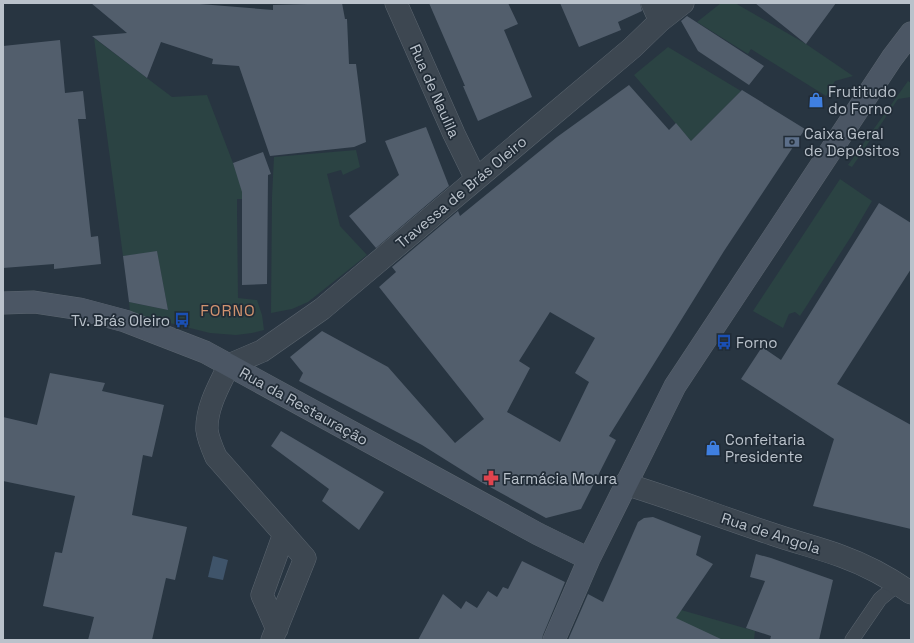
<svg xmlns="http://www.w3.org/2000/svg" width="914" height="643" viewBox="0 0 914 643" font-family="'Space Grotesk',sans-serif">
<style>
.green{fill:#2b4343}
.water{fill:#3f546a}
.building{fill:#525e6c;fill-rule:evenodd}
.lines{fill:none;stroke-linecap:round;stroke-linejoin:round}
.lane-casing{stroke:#5b656f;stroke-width:15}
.street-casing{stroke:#5b656f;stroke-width:23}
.secondary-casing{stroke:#5b656f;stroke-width:23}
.lane{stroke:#3d4751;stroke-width:14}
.street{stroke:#3d4751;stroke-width:22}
.secondary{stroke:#4b5664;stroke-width:22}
.labels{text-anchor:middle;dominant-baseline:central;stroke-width:3.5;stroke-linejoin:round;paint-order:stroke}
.street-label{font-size:15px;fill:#bac2cb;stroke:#212c37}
.poi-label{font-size:15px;fill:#bac2cb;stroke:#212c37;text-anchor:start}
.neighbourhood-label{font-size:16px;letter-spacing:1px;fill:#d1936f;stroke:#212c37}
</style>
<rect width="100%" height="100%" fill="#283541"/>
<path class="green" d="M721 3H735L806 44 853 76 835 81 826 96 751 49 748 54 697 22Z
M94 38 172 97 207 95 233 163 243 193 242 199H237V211L238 298 257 300 262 315 264 330 252 333 236 335 210 333 130 313 129 302 168 310 157 252 123 256Z
M668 47 741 91 691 141 634 75Z
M908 81 911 83V97L898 99 852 167 848 165Z
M356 150 360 167 343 175 341 170 327 174 340 226 367 255 308 302 292 309 271 313 272 197 274 157Z
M840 179 872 201 852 235 800 316 795 312 789 314 783 328 753 311Z
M660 604 755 631 754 640H645Z"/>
<path class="water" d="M213 556 228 560 223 580 208 577Z"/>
<path class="building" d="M91 3H200V4L273 10V5L342 3 345 19H347L349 64H356L366 142 354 147 270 156 239 66 212 64 213 59 161 42 147 78 92 36 127 33Z
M429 3H508L518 24 504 30 532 97 478 121 463 86H465Z
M560 3H640L642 11 618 22 621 30 579 47Z
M755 3H836L806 44Z
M687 16 764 66 749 85 698 51 681 21Z
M60 40 65 93 83 91 86 119H78L91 237 98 236 101 264 54 269V264L3 268V46Z
M629 85 669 130 676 123 691 141 742 90 805 129 724 251 609 436 616 440 581 509 546 518 481 482 422 445 299 381 303 373 290 357 322 331 388 367 455 443 484 419 379 287 396 272 392 267 458 211 460 216 557 137ZM550 312 595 338 575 373 589 382 560 442 507 412 530 368 519 361Z
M426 127 449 186 376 248 349 216 399 175 385 141Z
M263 152 271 174 268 175 267 284 242 285V192L233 163Z
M879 203 911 223V269L837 384 911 425V529L813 506 834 439 741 379 762 347 781 360Z
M157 251 168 310 129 302 123 256Z
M50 373 105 383 102 391 164 405 152 457 143 455 132 515 187 527 175 580 166 578 152 640H88L94 617 43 606 55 552 62 553 75 496 3 481V417L37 425Z
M281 431 384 492 359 530 322 501 329 489 271 446Z
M653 517 701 536 696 555 713 564 676 618 723 640H568L588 594 603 602 638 522 644 518Z
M756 554 771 558 833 580 819 640H770L771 636 746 628 765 581 750 577Z
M522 561 565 582 543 635 542 640H418L443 594 461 609 466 601 477 608 488 591 497 597 503 587 508 589Z"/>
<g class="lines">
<g class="lane-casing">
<path id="lane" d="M852 640 880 599 898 584"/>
</g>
<g class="street-casing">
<path id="street" d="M396 3 454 134 476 179
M652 3 660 21
M625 484C675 499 723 518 772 534 795 542 819 548 841 556 866 565 890 578 911 593
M277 629 262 595 284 534
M272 640 305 558 216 457C212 448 208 439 207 430 206 407 220 384 229 365L262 351 322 309 632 48 660 21 683 3"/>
</g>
<g class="secondary-casing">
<path id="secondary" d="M3 303 34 302 80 309 125 321 205 352 538 534 589 559
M554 640 589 559 675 386 892 58 911 33"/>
</g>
<use href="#lane" class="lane"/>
<use href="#street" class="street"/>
<use href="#secondary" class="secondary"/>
</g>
<defs>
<g id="shop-bare" transform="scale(1.2)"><path d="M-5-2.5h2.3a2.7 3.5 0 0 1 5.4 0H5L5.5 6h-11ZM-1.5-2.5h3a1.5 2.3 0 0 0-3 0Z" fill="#3f7fe0" stroke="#212c37" stroke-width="2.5" paint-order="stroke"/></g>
<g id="bank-bare" transform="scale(1.2)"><path d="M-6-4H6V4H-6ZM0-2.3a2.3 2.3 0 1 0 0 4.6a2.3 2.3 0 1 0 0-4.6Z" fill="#5c6f8a" stroke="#212c37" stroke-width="2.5" paint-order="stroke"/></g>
<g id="bus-bare" transform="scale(1.2)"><path d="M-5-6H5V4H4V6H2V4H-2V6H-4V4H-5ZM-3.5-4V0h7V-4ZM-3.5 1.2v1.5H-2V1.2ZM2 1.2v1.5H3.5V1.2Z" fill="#1a4fb4" stroke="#212c37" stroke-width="2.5" paint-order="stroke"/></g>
<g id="pharmacy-bare" transform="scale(1.2)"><path d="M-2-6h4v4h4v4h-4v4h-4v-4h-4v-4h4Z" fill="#e0444e" stroke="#212c37" stroke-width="2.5" paint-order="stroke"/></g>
</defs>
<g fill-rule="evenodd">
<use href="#shop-bare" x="816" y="100"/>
<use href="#bank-bare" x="792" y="142"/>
<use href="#bus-bare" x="182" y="320"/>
<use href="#bus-bare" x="724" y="342"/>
<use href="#shop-bare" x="713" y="448"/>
<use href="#pharmacy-bare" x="491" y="478"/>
</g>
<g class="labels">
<g class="street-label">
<text transform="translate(435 91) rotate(66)">Rua de Naulila</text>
<text transform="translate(461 192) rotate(-40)">Travessa de Brás Oleiro</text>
<text transform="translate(304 406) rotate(29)">Rua da Restauração</text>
<text transform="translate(771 533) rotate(18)">Rua de Angola</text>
</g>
<g class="poi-label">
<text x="828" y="91">Frutitudo<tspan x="828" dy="17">do Forno</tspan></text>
<text x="804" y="133">Caixa Geral<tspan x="804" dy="17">de Depósitos</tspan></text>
<text x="170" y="320" text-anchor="end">Tv. Brás Oleiro</text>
<text x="736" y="342">Forno</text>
<text x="725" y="439">Confeitaria<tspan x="725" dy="17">Presidente</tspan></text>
<text x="503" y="478">Farmácia Moura</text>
</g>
<g class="neighbourhood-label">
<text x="228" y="310">FORNO</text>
</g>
</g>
<rect width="914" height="643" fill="none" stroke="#bac2cb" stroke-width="8"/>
</svg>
